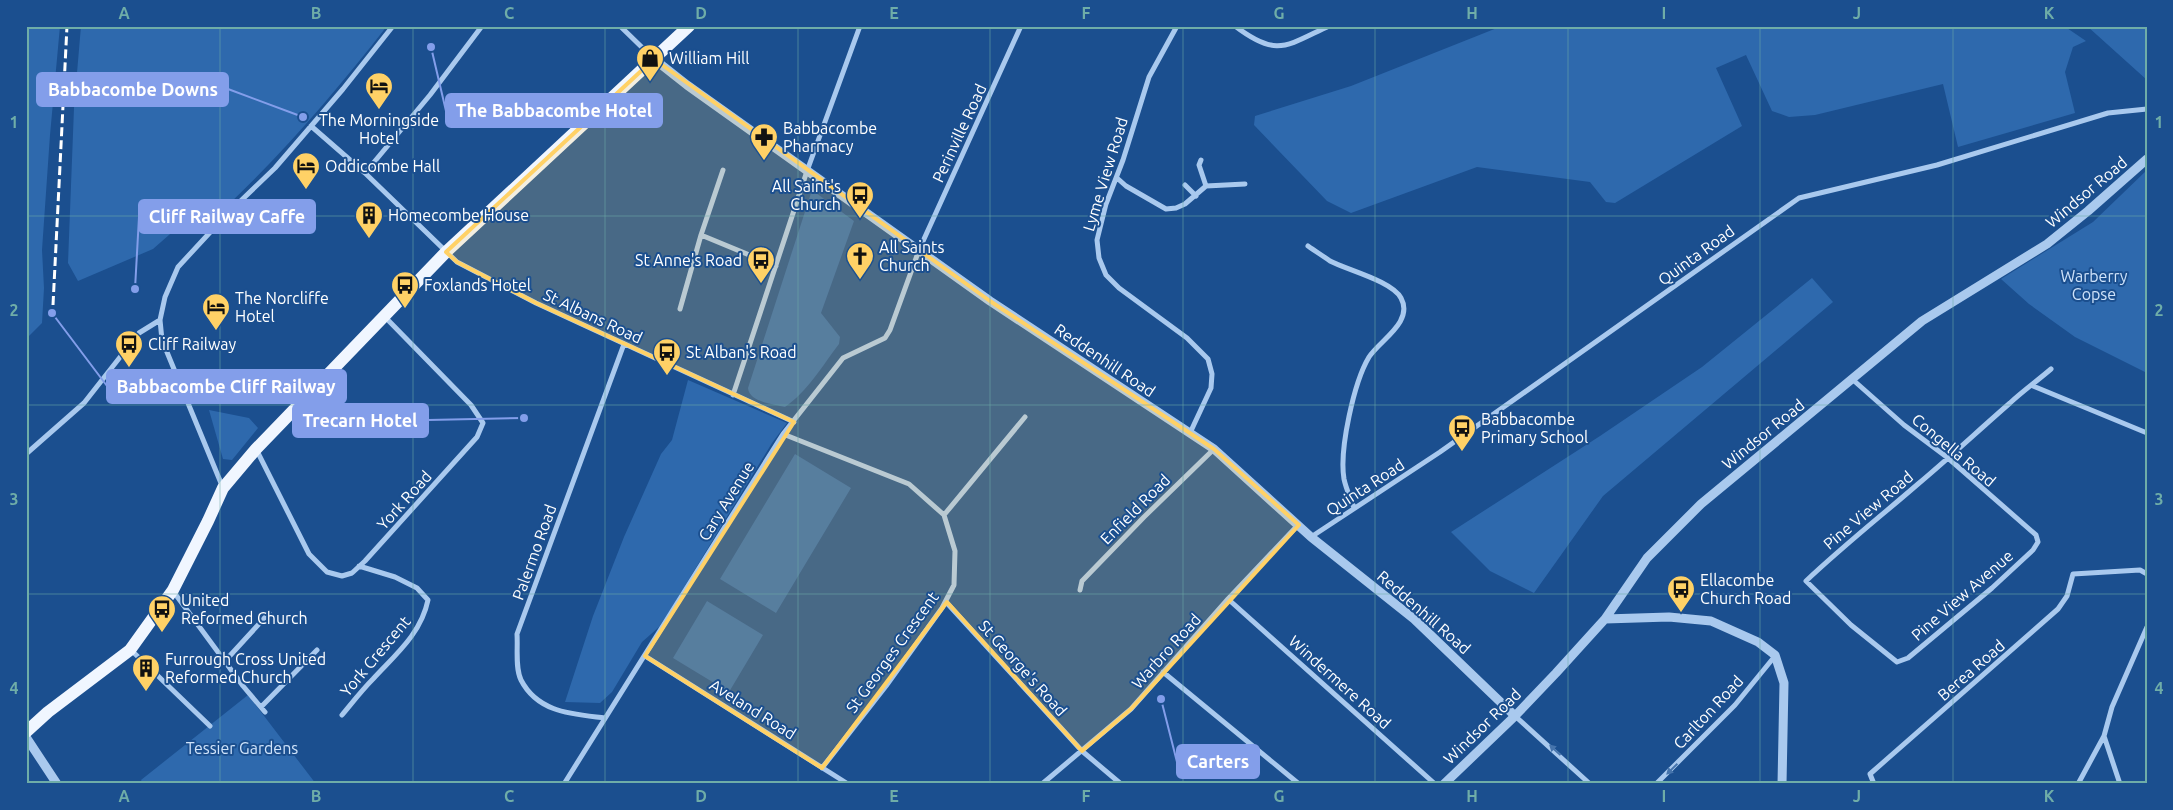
<svg xmlns="http://www.w3.org/2000/svg" width="2173" height="810" viewBox="0 0 2173 810" font-family="Ubuntu,sans-serif">
<style>
.green{fill:#2e69ad}
.lines{fill:none;stroke-linecap:round;stroke-linejoin:round}
.minor{stroke:#a9c9ee;stroke-width:5}
.tertiary{stroke:#a9c9ee;stroke-width:9}
.primary{stroke:#f0f6ff;stroke-width:12}
.rail{stroke:#fff;stroke-width:3;stroke-dasharray:9 4;stroke-linecap:butt}
.oneway{fill:#4674ac}
.marked{fill:#ffd166;fill-opacity:0.2;stroke:#ffd166;stroke-width:4;stroke-linejoin:round}
.grid{fill:none;stroke:#6fada8;stroke-width:1;stroke-opacity:0.55}
.labels{text-anchor:middle;dominant-baseline:central;stroke-width:4;stroke-linejoin:round;paint-order:stroke}
.poi-label{font-size:16px;fill:#fff;stroke:#1b4f8f;text-anchor:start}
.street-label{font-size:16px;fill:#fff;stroke:#1b4f8f}
.park-label{font-size:16px;fill:#cfe3fa;stroke:#1b4f8f}
.leader{fill:none;stroke:#839eea;stroke-width:2}
.callout-dot{fill:#839eea;stroke:#1b4f8f;stroke-width:2}
.callout{fill:#839eea;stroke:#839eea;stroke-width:2}
.callout-label{font-size:18px;text-anchor:middle;font-weight:bold;fill:#fff}
.neatline{fill:none;stroke:#6fada8;stroke-width:2}
.grid-label{font-size:16px;text-anchor:middle;font-weight:bold;fill:#6fada8}
</style>
<rect width="100%" height="100%" fill="#1b4f8f"/>
<path class="green" d="M26 26H60L50 135 42 250 44 288 42 323 26 339Z
M81 26H387C337 90 286 150 227 206L218 199H210L153 249 78 281 68 263 74 108Z
M1502 26H2064L2086 41 2073 47 2065 72 2075 113 1958 147 1943 84 1815 115 1789 117 1772 111 1746 55 1716 68 1742 126 1615 203 1606 202 1590 182 1477 167 1351 213 1327 201 1254 125 1255 116 1351 86Z
M2087 26H2147V80Z
M2147 170V373L2075 337 2029 304 2001 279 2093 222Z
M812 190 854 221 821 313 840 337 839 344C823 365 807 392 785 407 773 404 749 402 748 388Z
M1812 278 1833 302 1603 496 1534 593 1490 571 1451 532 1600 436 1702 367Z
M688 380 787 423 772 443 672 607 659 627 642 642 612 692 600 703 565 702 593 616 624 537 661 454 672 440Z
M209 410 249 418 258 428 232 460 223 459Z
M795 454 851 488 776 613 720 579Z
M707 601 763 635 729 692 673 658Z
M248 695 316 784H143L141 780Z"/>
<g class="lines">
<path class="minor" d="M620 26 654 59
M1177 26 1149 77 1123 160 1106 204 1097 240 1099 258 1106 275 1119 288 1187 338 1208 359 1212 374 1211 388 1190 433
M1235 26C1277 58 1286 46 1329 26
M311 126 365 173 457 262 536 303 794 422
M1201 160 1199 165 1206 186
M723 170 701 235 776 266
M365 173 430 95 482 26
M1117 178 1126 186 1166 209 1176 208 1185 204 1206 186 1245 184
M1185 185 1196 196
M1308 246C1315 251 1323 256 1330 261 1347 270 1392 281 1401 298 1414 322 1380 340 1369 357 1354 382 1339 450 1344 479 1346 489 1351 499 1354 508
M680 309 701 235
M1852 379 1904 425 1948 458 2036 535 2038 542 2033 550 1992 588 1908 658 1897 662 1851 625 1806 581C1842 547 1881 516 1918 484 1949 458 1979 430 2010 403 2023 391 2037 381 2051 369
M2033 386 2147 433
M733 395 807 171 860 26
M783 434 909 484 944 515 955 551 954 585 942 608 886 686 822 768
M256 449 309 554 327 572 342 576 352 573 365 561 477 437 483 423 471 405 385 317
M26 454 84 403 139 333 160 320
M223 488 162 340 160 320 165 297 178 267 227 214 275 168 343 89 393 26
M944 515 1025 417
M1311 537 1440 452 1799 198 1937 165 2108 113 2147 109
M1080 590 1082 581 1144 517 1214 449
M173 591 243 686 265 712
M1228 599 1435 784
M946 602 1082 751 1121 784
M131 650 210 726
M645 656 848 784
M226 660 269 613
M1163 672 1299 784
M261 707 317 650
M342 715C352 703 362 690 373 679 395 655 421 634 428 600L417 588 395 577 359 566
M1515 716 1590 784
M605 718C573 714 538 713 521 680 515 668 518 648 517 634L624 344
M2104 736 2120 784
M564 784 783 434 843 358 885 338 890 330 919 250 1021 26
M1042 784 1131 709 1228 599 1298 525
M1656 784 1735 705 1775 656
M1874 784 1870 774 2058 609 2067 596 2073 574 2140 570 2147 574
M2078 784 2104 736 2112 707 2147 627"/>
<path class="tertiary" d="M654 59 687 85 990 301 1214 449 1311 537 1414 619 1515 716
M1605 619 1669 617 1711 621 1758 642 1775 655 1784 683 1782 784
M26 737 57 784
M1444 784 1515 716 1556 673 1605 619 1647 558 1701 504 1922 321 2047 244 2088 211 2147 159"/>
<path class="primary" d="M26 732 48 712 130 650 173 590 208 521 223 488 256 449 446 252 689 26"/>
<path class="rail" d="M53 305 67 26"/>
</g>
<defs><path id="oneway-solid" d="M-6-.8H1V-3.2L6.5 0L1 3.2V.8H-6Z" transform="scale(1.25)"/></defs>
<g class="oneway">
<use href="#oneway-solid" transform="translate(1555 750) rotate(-137)"/>
<use href="#oneway-solid" transform="translate(1672 769) rotate(136)"/>
</g>
<path class="marked" d="M654 59 990 301 1214 449 1299 525 1131 709 1082 751 947 602 822 768 645 656 794 422 536 303 457 262 446 252Z"/>
<path class="grid" d="M220 26V784M413 26V784M605 26V784M798 26V784M990 26V784M1183 26V784M1375 26V784M1568 26V784M1760 26V784M1953 26V784M26 216H2147M26 405H2147M26 594H2147"/>
<defs>
<g id="shop-pin" transform="scale(1.4375)"><path d="M0 17L-7.5 6A9.5 9.5 0 1 1 7.5 6Z" fill="#ffd166" stroke="#1b4f8f"/><path d="M-5-2.5h2.3a2.7 3.5 0 0 1 5.4 0H5L5.5 6h-11ZM-1.5-2.5h3a1.5 2.3 0 0 0-3 0Z" fill="#111"/></g>
<g id="hotel-pin" transform="scale(1.4375)"><path d="M0 17L-7.5 6A9.5 9.5 0 1 1 7.5 6Z" fill="#ffd166" stroke="#1b4f8f"/><path d="M-6-4.5h1.5V1H6V5H4.5V3h-9V5H-6ZM-4 0a1.8 1.8 0 1 1 3.6 0ZM.5 0V-2.5h3Q6-2.5 6 0Z" fill="#111"/></g>
<g id="pharmacy-pin" transform="scale(1.4375)"><path d="M0 17L-7.5 6A9.5 9.5 0 1 1 7.5 6Z" fill="#ffd166" stroke="#1b4f8f"/><path d="M-2-6h4v4h4v4h-4v4h-4v-4h-4v-4h4Z" fill="#111"/></g>
<g id="bus-pin" transform="scale(1.4375)"><path d="M0 17L-7.5 6A9.5 9.5 0 1 1 7.5 6Z" fill="#ffd166" stroke="#1b4f8f"/><path d="M-5-6H5V4H4V6H2V4H-2V6H-4V4H-5ZM-3.5-4V0h7V-4ZM-3.5 1.2v1.5H-2V1.2ZM2 1.2v1.5H3.5V1.2Z" fill="#111"/></g>
<g id="building-pin" transform="scale(1.4375)"><path d="M0 17L-7.5 6A9.5 9.5 0 1 1 7.5 6Z" fill="#ffd166" stroke="#1b4f8f"/><path d="M-4-6H4V6H1V3H-1V6H-4ZM-2.5-4.3h1.7v1.8h-1.7ZM.8-4.3h1.7v1.8H.8ZM-2.5-1h1.7V.8h-1.7ZM.8-1h1.7V.8H.8Z" fill="#111"/></g>
<g id="church-pin" transform="scale(1.4375)"><path d="M0 17L-7.5 6A9.5 9.5 0 1 1 7.5 6Z" fill="#ffd166" stroke="#1b4f8f"/><path d="M-1.2-6h2.4v3.5h3.3v2.4h-3.3V6h-2.4V-.1h-3.3v-2.4h3.3Z" fill="#111"/></g>
</defs>
<g fill-rule="evenodd">
<use href="#shop-pin" x="650" y="58"/>
<use href="#hotel-pin" x="379" y="86"/>
<use href="#pharmacy-pin" x="764" y="137"/>
<use href="#hotel-pin" x="306" y="166"/>
<use href="#bus-pin" x="860" y="195"/>
<use href="#building-pin" x="369" y="215"/>
<use href="#church-pin" x="860" y="256"/>
<use href="#bus-pin" x="761" y="260"/>
<use href="#bus-pin" x="405" y="285"/>
<use href="#hotel-pin" x="216" y="307"/>
<use href="#bus-pin" x="129" y="344"/>
<use href="#bus-pin" x="667" y="352"/>
<use href="#bus-pin" x="1462" y="428"/>
<use href="#bus-pin" x="1681" y="589"/>
<use href="#bus-pin" x="162" y="609"/>
<use href="#building-pin" x="146" y="668"/>
</g>
<g class="labels">
<g class="poi-label">
<text x="669" y="58">William Hill</text>
<text x="379" y="120" text-anchor="middle">The Morningside<tspan x="379" dy="18">Hotel</tspan></text>
<text x="783" y="128">Babbacombe<tspan x="783" dy="18">Pharmacy</tspan></text>
<text x="325" y="166">Oddicombe Hall</text>
<text x="841" y="186" text-anchor="end">All Saint's<tspan x="841" dy="18">Church</tspan></text>
<text x="388" y="215">Homecombe House</text>
<text x="879" y="247">All Saints<tspan x="879" dy="18">Church</tspan></text>
<text x="742" y="260" text-anchor="end">St Anne's Road</text>
<text x="424" y="285">Foxlands Hotel</text>
<text x="235" y="298">The Norcliffe<tspan x="235" dy="18">Hotel</tspan></text>
<text x="148" y="344">Cliff Railway</text>
<text x="686" y="352">St Alban's Road</text>
<text x="1481" y="419">Babbacombe<tspan x="1481" dy="18">Primary School</tspan></text>
<text x="1700" y="580">Ellacombe<tspan x="1700" dy="18">Church Road</tspan></text>
<text x="181" y="600">United<tspan x="181" dy="18">Reformed Church</tspan></text>
<text x="165" y="659">Furrough Cross United<tspan x="165" dy="18">Reformed Church</tspan></text>
</g>
<g class="street-label">
<text transform="translate(959 133) rotate(-65)">Perinville Road</text>
<text transform="translate(1105 174) rotate(-73)">Lyme View Road</text>
<text transform="translate(2086 192) rotate(-40)">Windsor Road</text>
<text transform="translate(1696 255) rotate(-36)">Quinta Road</text>
<text transform="translate(593 316) rotate(25)">St Albans Road</text>
<text transform="translate(1105 360) rotate(34)">Reddenhill Road</text>
<text transform="translate(1763 434) rotate(-39)">Windsor Road</text>
<text transform="translate(1954 450) rotate(40)">Congella Road</text>
<text transform="translate(1365 487) rotate(-33)">Quinta Road</text>
<text transform="translate(404 500) rotate(-48)">York Road</text>
<text transform="translate(726 501) rotate(-58)">Cary Avenue</text>
<text transform="translate(1135 509) rotate(-45)">Enfield Road</text>
<text transform="translate(1868 510) rotate(-40)">Pine View Road</text>
<text transform="translate(534 552) rotate(-70)">Palermo Road</text>
<text transform="translate(1962 595) rotate(-41)">Pine View Avenue</text>
<text transform="translate(1424 612) rotate(41)">Reddenhill Road</text>
<text transform="translate(1166 651) rotate(-48)">Warbro Road</text>
<text transform="translate(892 652) rotate(-54)">St Georges Crescent</text>
<text transform="translate(375 656) rotate(-50)">York Crescent</text>
<text transform="translate(1023 668) rotate(48)">St George's Road</text>
<text transform="translate(1971 670) rotate(-41)">Berea Road</text>
<text transform="translate(1340 682) rotate(42)">Windermere Road</text>
<text transform="translate(753 709) rotate(32)">Aveland Road</text>
<text transform="translate(1708 712) rotate(-47)">Carlton Road</text>
<text transform="translate(1482 726) rotate(-44)">Windsor Road</text>
</g>
<g class="park-label">
<text x="2094" y="276">Warberry<tspan x="2094" dy="18">Copse</tspan></text>
<text x="242" y="748">Tessier Gardens</text>
</g>
</g>
<path class="leader" d="M303 117L228 89M431 47L446 111M135 289L139 217M52 313L107 386M524 418L428 420M1161 699L1177 762"/>
<g class="callout-dot">
<circle cx="303" cy="117" r="5"/>
<circle cx="431" cy="47" r="5"/>
<circle cx="135" cy="289" r="5"/>
<circle cx="52" cy="313" r="5"/>
<circle cx="524" cy="418" r="5"/>
<circle cx="1161" cy="699" r="5"/>
</g>
<g class="callout">
<rect x="37" y="73" width="191" height="33" rx="5"/>
<rect x="446" y="94" width="216" height="33" rx="5"/>
<rect x="139" y="200" width="176" height="33" rx="5"/>
<rect x="107" y="370" width="239" height="33" rx="5"/>
<rect x="293" y="404" width="135" height="33" rx="5"/>
<rect x="1177" y="745" width="82" height="33" rx="5"/>
</g>
<g class="callout-label">
<text x="133" y="96">Babbacombe Downs</text>
<text x="554" y="117">The Babbacombe Hotel</text>
<text x="227" y="223">Cliff Railway Caffe</text>
<text x="226" y="393">Babbacombe Cliff Railway</text>
<text x="360" y="427">Trecarn Hotel</text>
<text x="1218" y="768">Carters</text>
</g>
<rect width="2173" height="810" fill="none" stroke="#1b4f8f" stroke-width="55"/>
<rect x="28" y="28" width="2118" height="754" class="neatline"/>
<g class="grid-label">
<text x="124" y="19">A</text>
<text x="316" y="19">B</text>
<text x="509" y="19">C</text>
<text x="701" y="19">D</text>
<text x="894" y="19">E</text>
<text x="1086" y="19">F</text>
<text x="1279" y="19">G</text>
<text x="1472" y="19">H</text>
<text x="1664" y="19">I</text>
<text x="1857" y="19">J</text>
<text x="2049" y="19">K</text>
<text x="14" y="128">1</text>
<text x="2159" y="128">1</text>
<text x="14" y="316">2</text>
<text x="2159" y="316">2</text>
<text x="14" y="505">3</text>
<text x="2159" y="505">3</text>
<text x="14" y="694">4</text>
<text x="2159" y="694">4</text>
<text x="124" y="802">A</text>
<text x="316" y="802">B</text>
<text x="509" y="802">C</text>
<text x="701" y="802">D</text>
<text x="894" y="802">E</text>
<text x="1086" y="802">F</text>
<text x="1279" y="802">G</text>
<text x="1472" y="802">H</text>
<text x="1664" y="802">I</text>
<text x="1857" y="802">J</text>
<text x="2049" y="802">K</text>
</g>
</svg>
